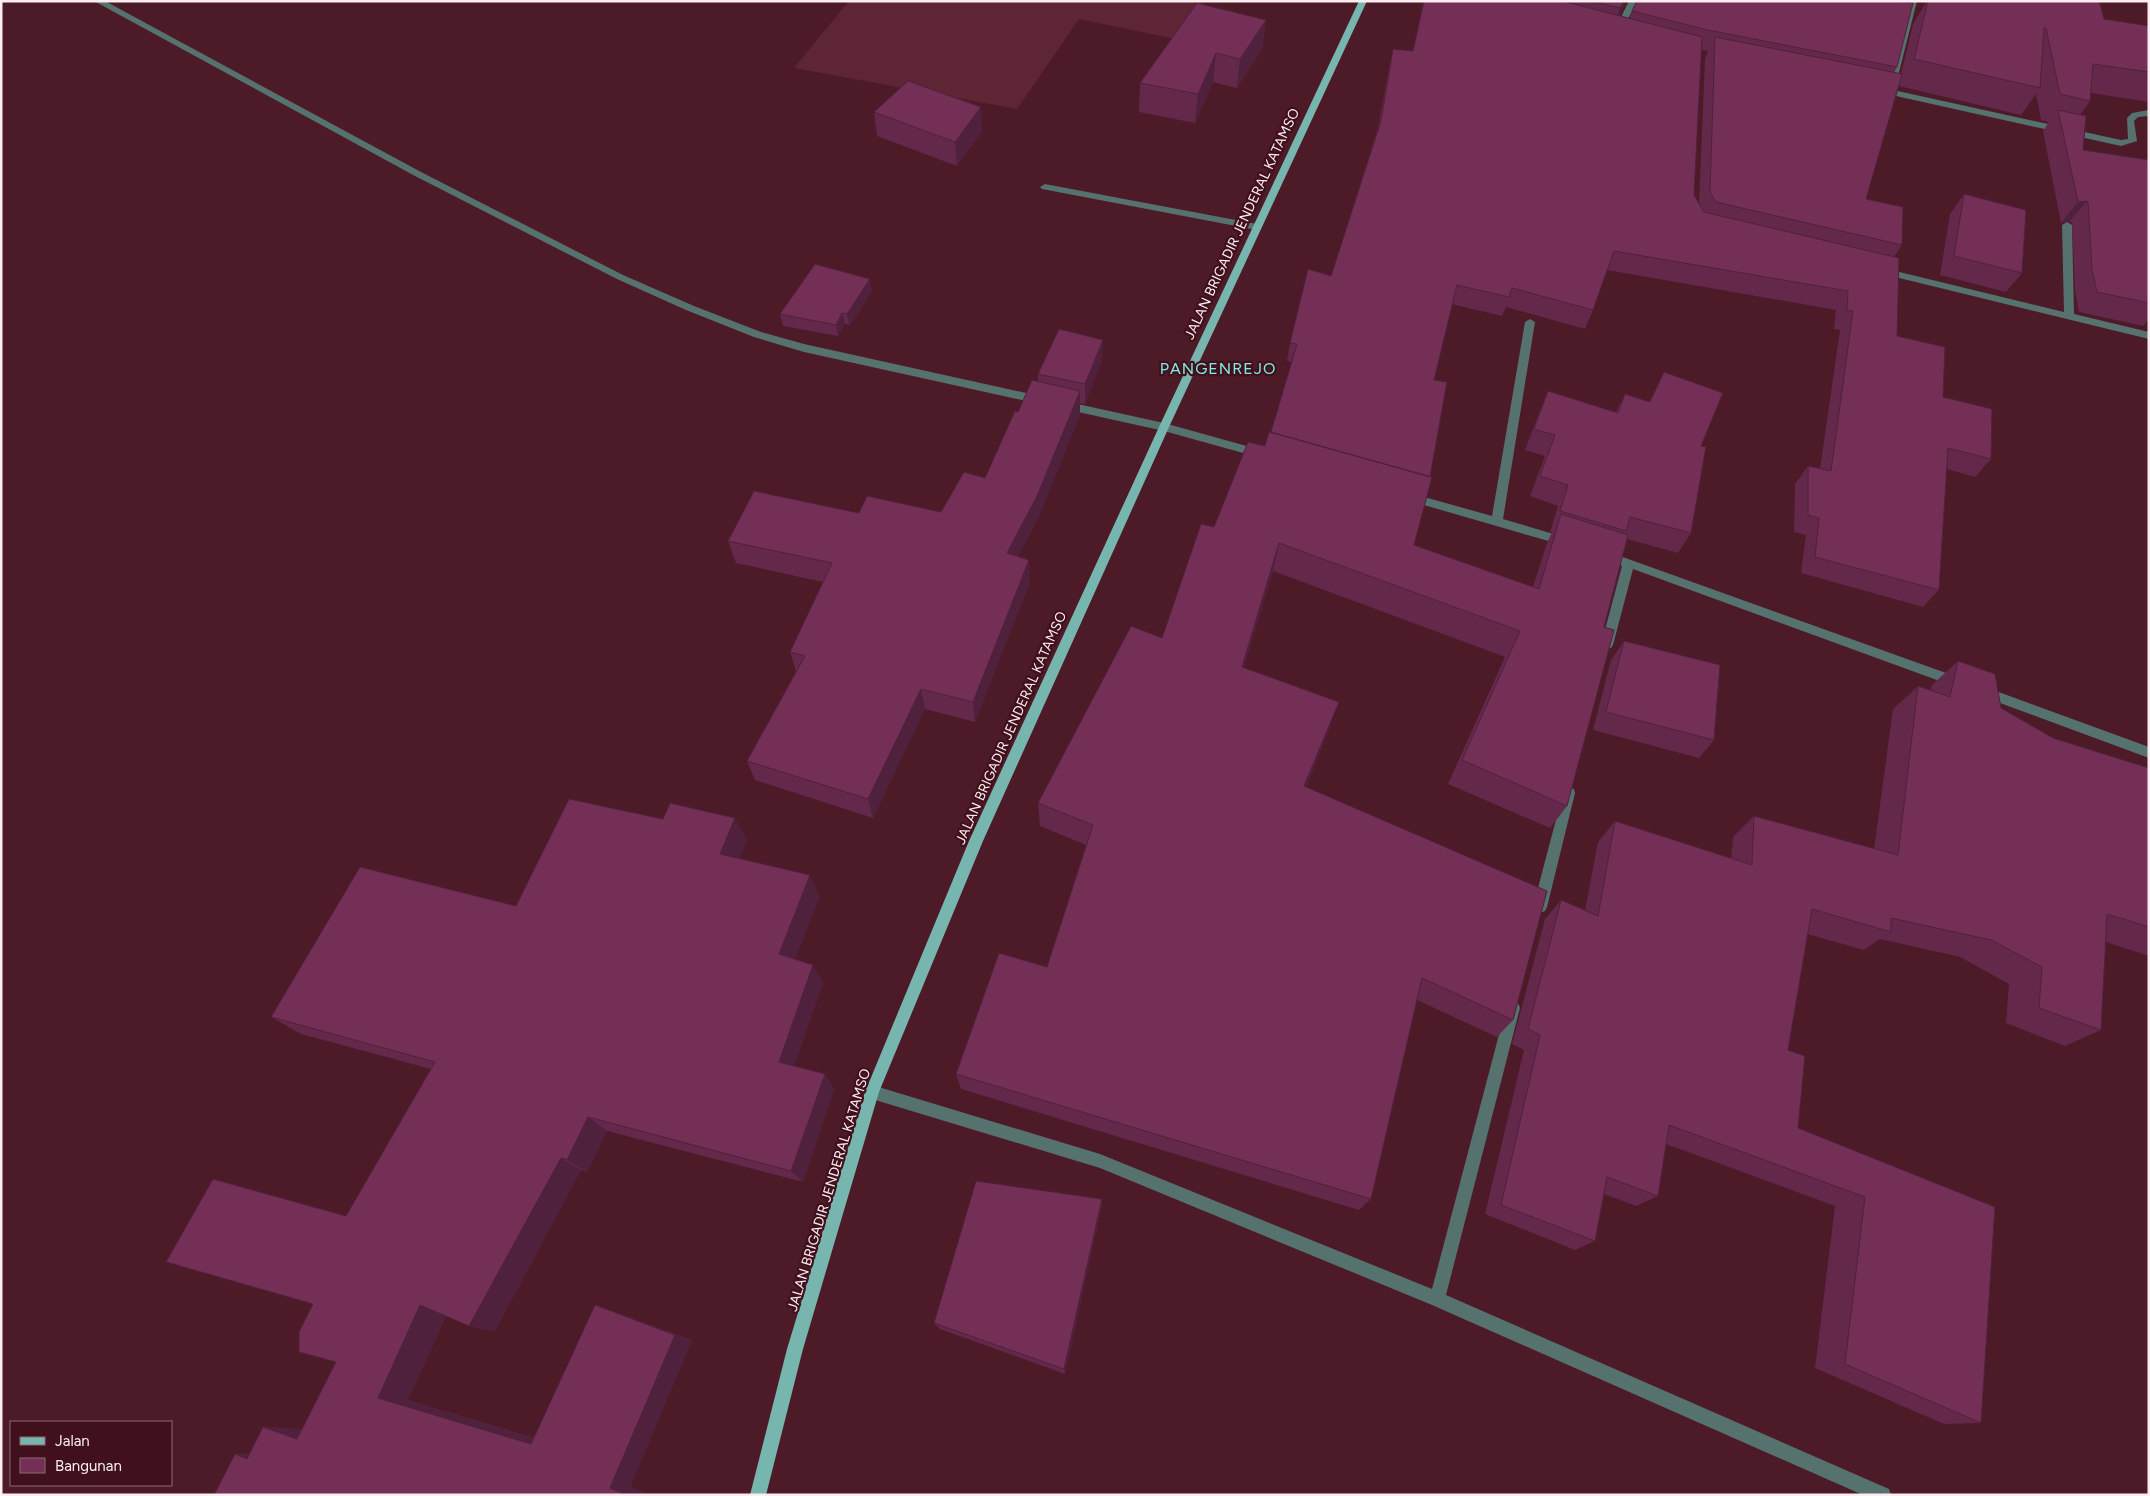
<svg xmlns="http://www.w3.org/2000/svg" width="2150" height="1496" viewBox="0 0 2150 1496" font-family="Figtree,sans-serif">
<style>
.built{fill:#5e2534}
.lines{fill:none;stroke-linecap:round;stroke-linejoin:round}
.minor{fill:#55726f;fill-rule:evenodd}
.major{fill:#77b6af;fill-rule:evenodd}
.wall{fill:#63284a;fill-rule:evenodd}
.shaded-wall{fill:#50213c}
.building{fill:#732f56;stroke:#50213c}
.labels{text-anchor:middle;dominant-baseline:central;stroke-width:4.5;stroke-linejoin:round;paint-order:stroke}
.street-label{font-size:14px;fill:#fceef0;stroke:#41101d}
.quarter-label{font-size:16px;letter-spacing:1px;fill:#81ebe1;stroke:#41101d}
</style>
<rect width="100%" height="100%" fill="#4d1a27"/>
<path class="built" d="M849 1H1202L1175 39 1079 19 1017 109 794 68Z"/>
<g class="lines">
<path class="minor" d="M94 1H105L421 172 623 275 694 306 761 332 804 344 1040 396 1045 400 1040 404 804 352 754 337 686 310 617 279 415 176Z
M1629 1H1637L1621 33H1615L1614 31Z
M1909 1H1917L1895 88 1893 90 2121 140 2128 139 2127 118 2132 113 2149 110V116L2138 117 2134 121 2137 141 2121 146 1878 92V88L1887 89Z
M1045 184 1257 224 1262 227 1257 230 1042 189 1040 187Z
M2067 222 2072 225 2074 314 2149 332V339L1883 274 1878 271 1883 268 2064 312 2062 225Z
M1530 319 1535 322 1503 519 1570 539 1572 542 1570 545 1566 546 1410 501 1404 497 1410 493 1492 516 1525 322Z
M1064 401 1164 423 1261 450 1266 454 1261 458 1164 431 1060 408V402Z
M1606 551 1960 678 1962 682 1960 686 1956 687 1633 569 1613 645 1611 648H1603L1601 645 1622 566 1602 558 1600 555Z
M1985 687 2149 747V758L1981 696 1979 692 1981 688Z
M1569 787 1574 789 1575 793 1547 907 1545 911 1540 913 1535 911 1533 907 1563 793 1564 789Z
M1513 1001 1518 1003 1520 1008 1446 1295 1889 1489 1891 1495H1863L1432 1305 1100 1168 872 1099 867 1097 865 1092 867 1087 872 1085 1100 1154 1432 1289 1506 1008 1508 1003Z"/>
<path class="major" d="M1359 1H1367L1169 427 983 841 879 1092 803 1349 766 1495H750L787 1349 865 1092 969 841 1159 427Z"/>
</g>
<path class="wall" d="M1424 1H1627L1619 16 1629 19 1632 11 1897 67 1894 73 1901 74 1913 24 1927 1H2099L2104 19 2149 26V102L2091 93 2090 101 2080 115 2083 150 2149 160V319L2143 326 2079 312 2075 290 2072 223 2070 221 2061 223 2043 131 2049 122 2041 120 2036 94 2021 115 1899 86 1866 199 1902 245 1894 257 1897 336 1943 397 1991 459 1975 477 1947 469 1939 590 1923 607 1801 573 1806 535 1794 532 1795 484 1808 466 1820 469 1840 330 1834 329 1836 310 1607 270 1593 310 1585 329 1506 307 1502 316 1452 304 1434 380 1414 545 1533 587 1547 543 1552 532H1550L1558 506 1530 496 1545 456 1525 450 1539 413 1548 391 1616 412 1625 394 1649 402 1664 372 1701 446 1691 533 1678 553 1627 539 1604 627 1567 806 1550 828 1448 784 1505 657 1273 571 1244 667 1330 727 1306 787 1513 1020 1497 1037 1417 1000 1371 1199 1359 1210 961 1089 956 1074 1047 967 1086 845 1040 826 1038 803 1162 638 1214 527 1265 446 1271 432 1292 362 1287 361 1290 343 1331 276 1378 128 1389 69 1393 49 1413 51ZM1701 50 1708 51 1705 59 1699 203 1694 195Z
M1266 20 1262 49 1237 88 1213 82 1195 123 1139 112 1140 83Z
M874 112 982 131 957 166 877 136Z
M1964 194 2022 273 2006 292 1940 275 1950 214Z
M872 291 850 325 845 324 838 336 783 326 780 314Z
M1102 360 1085 404 1080 403V415L1038 519 1018 556 1030 582 975 722 925 709 873 818 755 780 747 761 796 671 790 652 823 582 736 563 728 541 859 513 941 512 985 478 1018 412 1038 381V374Z
M1624 641 1714 740 1699 758 1593 730 1611 660Z
M1958 661 2001 708 2053 738 2149 768V956L2106 942 2101 1030 2065 1046 2006 1023 2009 984 1960 957 1880 939 1864 950 1807 934 1788 1050 1798 1128 1995 1207 1981 1423 1944 1424 1815 1368 1835 1206 1666 1144 1658 1196 1636 1206 1604 1194 1595 1241 1575 1250 1485 1214 1524 1050 1512 1044 1545 919 1561 900 1585 910 1598 842 1615 821 1731 859 1733 837 1754 816 1874 849 1893 709 1918 686 1931 690 1932 685Z
M747 840 739 859 820 896 795 959 823 983 794 1066 825 1074 834 1089 803 1182 607 1131 587 1172 581 1170 495 1331 469 1326 446 1316 408 1400 534 1438 615 1312 692 1340 630 1487 642 1492 641 1495H214L235 1454H249L263 1427 298 1429 302 1430 336 1362 313 1304 346 1216 431 1069 301 1034 271 1017 516 906Z
M1102 1199 1101 1210 1065 1374 940 1329 934 1323Z"/>
<path class="shaded-wall" d="M1624 1H1627L1613 28 1620 8Z
M1266 20 1262 49 1237 88 1240 59Z
M1216 53 1213 82 1195 123 1198 94Z
M981 107 982 131 957 166 955 142Z
M2087 201 2070 221 2061 223 2078 202Z
M870 279 872 291 850 325 847 314Z
M842 313 845 324 838 336 836 325Z
M1103 340 1102 360 1085 404V384Z
M1080 391V415L1038 519 1008 575 1007 553Z
M1279 543 1273 571 1236 692 1242 667Z
M1029 560 1030 582 975 722 973 702Z
M921 689 925 709 873 818 868 799Z
M1339 702 1330 727 1296 810 1304 786Z
M735 818 747 840 732 875 720 854Z
M810 875 820 896 790 972 779 954Z
M813 965 823 983 790 1077 779 1062Z
M825 1074 834 1089 803 1182 791 1171Z
M588 1117 607 1131 587 1172 567 1160Z
M561 1158 581 1170 495 1331 469 1326Z
M1102 1199 1101 1210 1065 1374 1064 1369Z
M420 1305 448 1311 408 1400 555 1445 531 1444 378 1398Z
M595 1305 615 1312 692 1340 630 1487 642 1492 641 1495H621L610 1488Z
M263 1427 298 1429 331 1440 297 1439Z
M235 1454 272 1455 247 1459Z"/>
<path class="building" d="M1424 1H1562L1702 37 1694 195 1704 212 1899 258 1897 336 1945 347 1943 397 1992 409 1991 459 1948 448 1939 590 1815 557 1819 518 1808 515V466L1831 471 1853 311 1847 310 1848 291 1614 251 1593 310 1512 288 1509 297 1457 285 1434 380 1447 382 1430 477 1271 432 1297 344 1290 343 1308 269 1331 276 1381 121 1393 49 1413 51Z
M1591 1H1624L1620 8Z
M1637 1H1898L1913 3 1897 67 1708 30 1632 11Z
M1928 1H2099L2104 19 2149 26V72L2093 64 2090 101 2060 94 2046 28H2044L2040 88 1914 59Z
M1197 3 1266 20 1240 59 1216 53 1198 94 1140 83Z
M1715 37 1902 74 1866 199 1903 207 1902 245 1716 202 1710 192Z
M908 81 981 107 955 142 874 112Z
M2058 110 2086 116 2083 150 2149 160V303L2097 292 2092 269 2088 202 2087 201 2078 202Z
M1964 194 2026 210 2022 273 1954 256Z
M815 264 870 279 847 314 842 313 836 325 780 314Z
M1059 329 1103 340 1085 384 1038 374Z
M1664 372 1723 393 1701 446 1706 447 1691 533 1630 517 1626 531 1560 511 1568 485 1540 476 1555 435 1534 429 1548 391 1618 413 1625 394 1650 402Z
M1032 380 1080 391 1037 496 1007 553 1029 560 973 702 921 689 868 799 747 761 805 656 790 652 832 563 728 541 754 491 859 513 867 496 941 512 964 472 985 478 1015 411 1018 412Z
M1269 432 1432 477 1414 545 1539 589 1561 514 1628 535 1604 627 1614 630 1567 806 1462 760 1520 631 1279 543 1242 667 1339 702 1304 786 1547 891 1513 1020 1422 978 1371 1199 956 1074 999 953 1047 967 1093 825 1038 803 1131 626 1162 638 1201 524 1214 527 1248 442 1265 446Z
M1624 641 1720 665 1714 740 1606 712Z
M1958 661 1995 674 2001 708 2053 738 2149 768V927L2107 914 2101 1030 2039 1008 2042 967 1991 940 1891 918V932L1812 909 1788 1050 1805 1056 1798 1128 1995 1207 1981 1423 1845 1364 1865 1197 1669 1125 1658 1196 1607 1177 1595 1241 1501 1205 1540 1035 1528 1029 1561 900 1598 916 1615 821 1752 865 1754 816 1898 855 1918 686 1950 697Z
M569 799 663 819 670 803 735 818 720 854 810 875 779 954 813 965 779 1062 825 1074 791 1171 588 1117 567 1160 561 1158 469 1326 420 1305 378 1398 531 1444 595 1305 675 1335 610 1488 622 1493 621 1495H214L235 1454 247 1459 263 1427 297 1439 336 1362 299 1352V1332L313 1304 166 1262 213 1179 346 1216 435 1062 271 1017 360 867 516 906Z
M976 1181 1102 1199 1064 1369 934 1323Z"/>
<g class="labels">
<g class="street-label">
<text transform="translate(1242 224) rotate(-65)">JALAN BRIGADIR JENDERAL KATAMSO</text>
<text transform="translate(1011 728) rotate(-66)">JALAN BRIGADIR JENDERAL KATAMSO</text>
<text transform="translate(829 1190) rotate(-73)">JALAN BRIGADIR JENDERAL KATAMSO</text>
</g>
<g class="quarter-label">
<text x="1218" y="368">PANGENREJO</text>
</g>
</g>
<rect width="2150" height="1496" fill="none" stroke="#fceef0" stroke-width="5"/>
<rect x="10" y="1421" width="162" height="65" fill="#41101d" stroke="#8c6971"/>
<rect x="20" y="1437" width="25" height="8" fill="#77b6af" stroke="#8c6971"/>
<text x="55" y="1446" font-size="15" fill="#fceef0">Jalan</text>
<rect x="20" y="1458" width="25" height="15" fill="#732f56" stroke="#8c6971"/>
<text x="55" y="1471" font-size="15" fill="#fceef0">Bangunan</text>
</svg>
